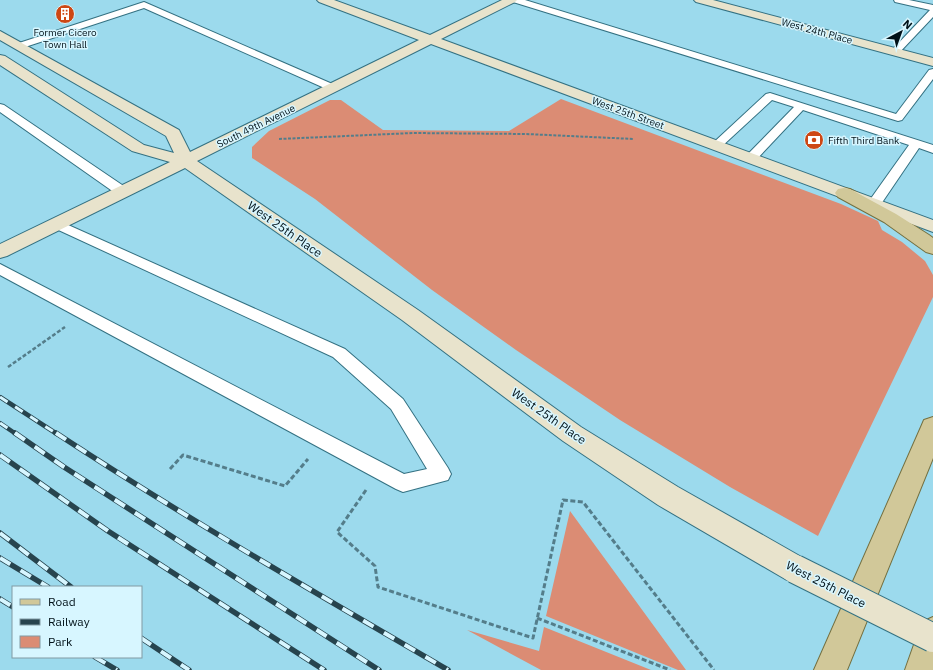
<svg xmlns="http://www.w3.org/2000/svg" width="933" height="670" viewBox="0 0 933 670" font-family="'IBM Plex Sans',sans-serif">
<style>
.green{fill:#db8c74}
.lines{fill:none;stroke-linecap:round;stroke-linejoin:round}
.lane-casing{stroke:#347182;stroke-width:2}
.secondary-casing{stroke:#347182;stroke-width:2}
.primary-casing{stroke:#747040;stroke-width:2}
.path-far2{stroke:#547d8a;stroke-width:2;stroke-dasharray:3 1.5;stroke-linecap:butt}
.path-far1{stroke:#547d8a;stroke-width:2.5;stroke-dasharray:4 2;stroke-linecap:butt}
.path{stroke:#547d8a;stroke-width:3;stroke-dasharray:5 2.5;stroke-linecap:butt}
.lane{fill:#fff;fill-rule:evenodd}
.secondary{fill:#e8e3cc;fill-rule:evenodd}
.primary{fill:#d1c899;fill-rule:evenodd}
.rail-far1-casing{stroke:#27444e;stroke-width:4.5}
.rail-casing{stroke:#27444e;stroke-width:5.5}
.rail-far1{stroke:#d7f6ff;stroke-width:3;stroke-dasharray:9;stroke-linecap:butt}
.rail{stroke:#d7f6ff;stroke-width:4;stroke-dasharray:12;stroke-linecap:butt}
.secondary-bridge-casing{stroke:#347182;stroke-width:30;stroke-linecap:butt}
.secondary-bridge{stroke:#e8e3cc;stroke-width:28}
.labels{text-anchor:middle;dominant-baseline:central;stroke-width:3;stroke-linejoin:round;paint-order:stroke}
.far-street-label{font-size:10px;fill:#001118;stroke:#d7f6ff}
.far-poi-label{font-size:10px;fill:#001118;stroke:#d7f6ff}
.street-label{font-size:12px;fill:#001118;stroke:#d7f6ff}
</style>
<rect width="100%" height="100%" fill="#9cdaed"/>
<path class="green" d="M561 99 841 204 878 221 882 230 902 242 925 261 933 275V297L818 536 730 487 620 420 516 350 432 290 315 199 252 158V147L269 131 330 100H341L383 130 509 131Z
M570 511 686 670H678L546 616Z
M544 627 651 670H541L467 630 539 651Z"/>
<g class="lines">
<g class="lane-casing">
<path id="lane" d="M512 0H525L896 114 929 70 933 69V79L902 120 898 121 513 2Z
M894 0H909L933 5V17L898 54 895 55 890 52 892 50 930 10 895 2Z
M144 2 337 86 338 88 337 90H329L144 8 22 48 19 49 14 46 16 44Z
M770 93 933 145V153L919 148 879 207H869L867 204 909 145 803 110 755 161H747L745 158 747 155 794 107 772 100 720 148H712L710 146 712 144 766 94Z
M0 104 4 105 128 189 129 192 128 195H118L0 112Z
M57 220 345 349 403 399 448 468 451 474 448 480 403 492 396 489 0 275V264L404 474 427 469 391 409 333 357 52 227 50 224 52 221Z"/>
</g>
<g class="secondary-casing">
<path id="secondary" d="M317 0H334L430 35 502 0H517L515 2 441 39 933 220V232L431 44 197 161 418 310 581 427 678 487 805 559 810 569 805 579 795 583 785 579 658 505 563 441 402 320 185 168 7 256 0 258V244L170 162 132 151 0 65V55L5 56 144 145 174 153 166 136 0 40V31L179 130 190 152 419 40 319 2Z
M694 0H713L933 58V66L696 2Z"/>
</g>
<g class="primary-casing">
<path id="primary" d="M844 188 850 189 896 214 929 235 933 238V254L926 252 884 222 838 197 835 193 838 189Z
M933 417V458L847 670H814L921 427 924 420Z
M933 617V670H905L922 622Z"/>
</g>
<path class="path-far2" d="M279 139 413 133 526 134 634 139"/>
<path class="path-far1" d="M8 367 65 327"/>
<path class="path" d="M170 469 183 455 285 486 308 459
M366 490 337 532 375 566 378 587 533 638 563 500 583 502 714 670
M537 618 670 670"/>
<use href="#lane" class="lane"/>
<use href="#secondary" class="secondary"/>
<use href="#primary" class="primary"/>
<g class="rail-far1-casing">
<path id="rail-far1" d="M0 397 57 434
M0 423 16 434"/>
</g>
<g class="rail-casing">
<path id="rail" d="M15 433 64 467 379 670
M56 433C184 517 316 593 448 670
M0 455 108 531 324 670
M0 533 71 587
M0 558 48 587
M0 599 13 607
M141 638 189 670
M95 657 117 670"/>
</g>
<use href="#rail-far1" class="rail-far1"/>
<use href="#rail" class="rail"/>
<g class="secondary-bridge-casing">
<path id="secondary-bridge" d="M795 569 933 638"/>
</g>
<use href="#secondary-bridge" class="secondary-bridge"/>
</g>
<defs>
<g id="building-disc" transform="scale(1)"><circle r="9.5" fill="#ce4714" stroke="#d7f6ff"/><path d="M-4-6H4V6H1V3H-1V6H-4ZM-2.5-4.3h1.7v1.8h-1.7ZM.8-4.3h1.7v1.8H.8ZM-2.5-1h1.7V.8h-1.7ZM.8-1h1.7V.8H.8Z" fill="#fff"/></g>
<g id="bank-disc" transform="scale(1)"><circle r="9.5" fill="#ce4714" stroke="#d7f6ff"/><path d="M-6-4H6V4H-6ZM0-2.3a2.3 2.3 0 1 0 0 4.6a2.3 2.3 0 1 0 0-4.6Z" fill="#fff"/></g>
</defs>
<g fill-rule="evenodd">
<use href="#building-disc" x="65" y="14"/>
<use href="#bank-disc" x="814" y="140"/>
</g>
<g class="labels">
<g class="far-street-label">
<text transform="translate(817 31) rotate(15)">West 24th Place</text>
<text transform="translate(628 113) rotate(20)">West 25th Street</text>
<text transform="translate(256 126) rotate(-26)">South 49th Avenue</text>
</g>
<g class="far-poi-label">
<text x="65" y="32">Former Cicero<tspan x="65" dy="12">Town Hall</tspan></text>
<text x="828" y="140" text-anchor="start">Fifth Third Bank</text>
</g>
<g class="street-label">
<text transform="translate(285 229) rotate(35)">West 25th Place</text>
<text transform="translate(549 416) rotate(35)">West 25th Place</text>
<text transform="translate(826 584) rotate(27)">West 25th Place</text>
</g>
</g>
<rect x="12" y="586" width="130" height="72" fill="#d7f6ff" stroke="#819aa3"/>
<rect x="20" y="599" width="20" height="6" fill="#d1c899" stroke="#819aa3"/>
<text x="48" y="606" font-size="12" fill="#001118">Road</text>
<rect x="20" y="619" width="20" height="6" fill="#27444e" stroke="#819aa3"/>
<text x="48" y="626" font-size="12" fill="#001118">Railway</text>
<rect x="20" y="636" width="20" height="12" fill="#db8c74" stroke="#819aa3"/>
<text x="48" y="646" font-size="12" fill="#001118">Park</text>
<g transform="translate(901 32) rotate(41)" stroke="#d7f6ff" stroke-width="3" paint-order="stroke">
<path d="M0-3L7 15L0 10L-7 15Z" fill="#001118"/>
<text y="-6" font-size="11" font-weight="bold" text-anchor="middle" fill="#001118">N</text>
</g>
</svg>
